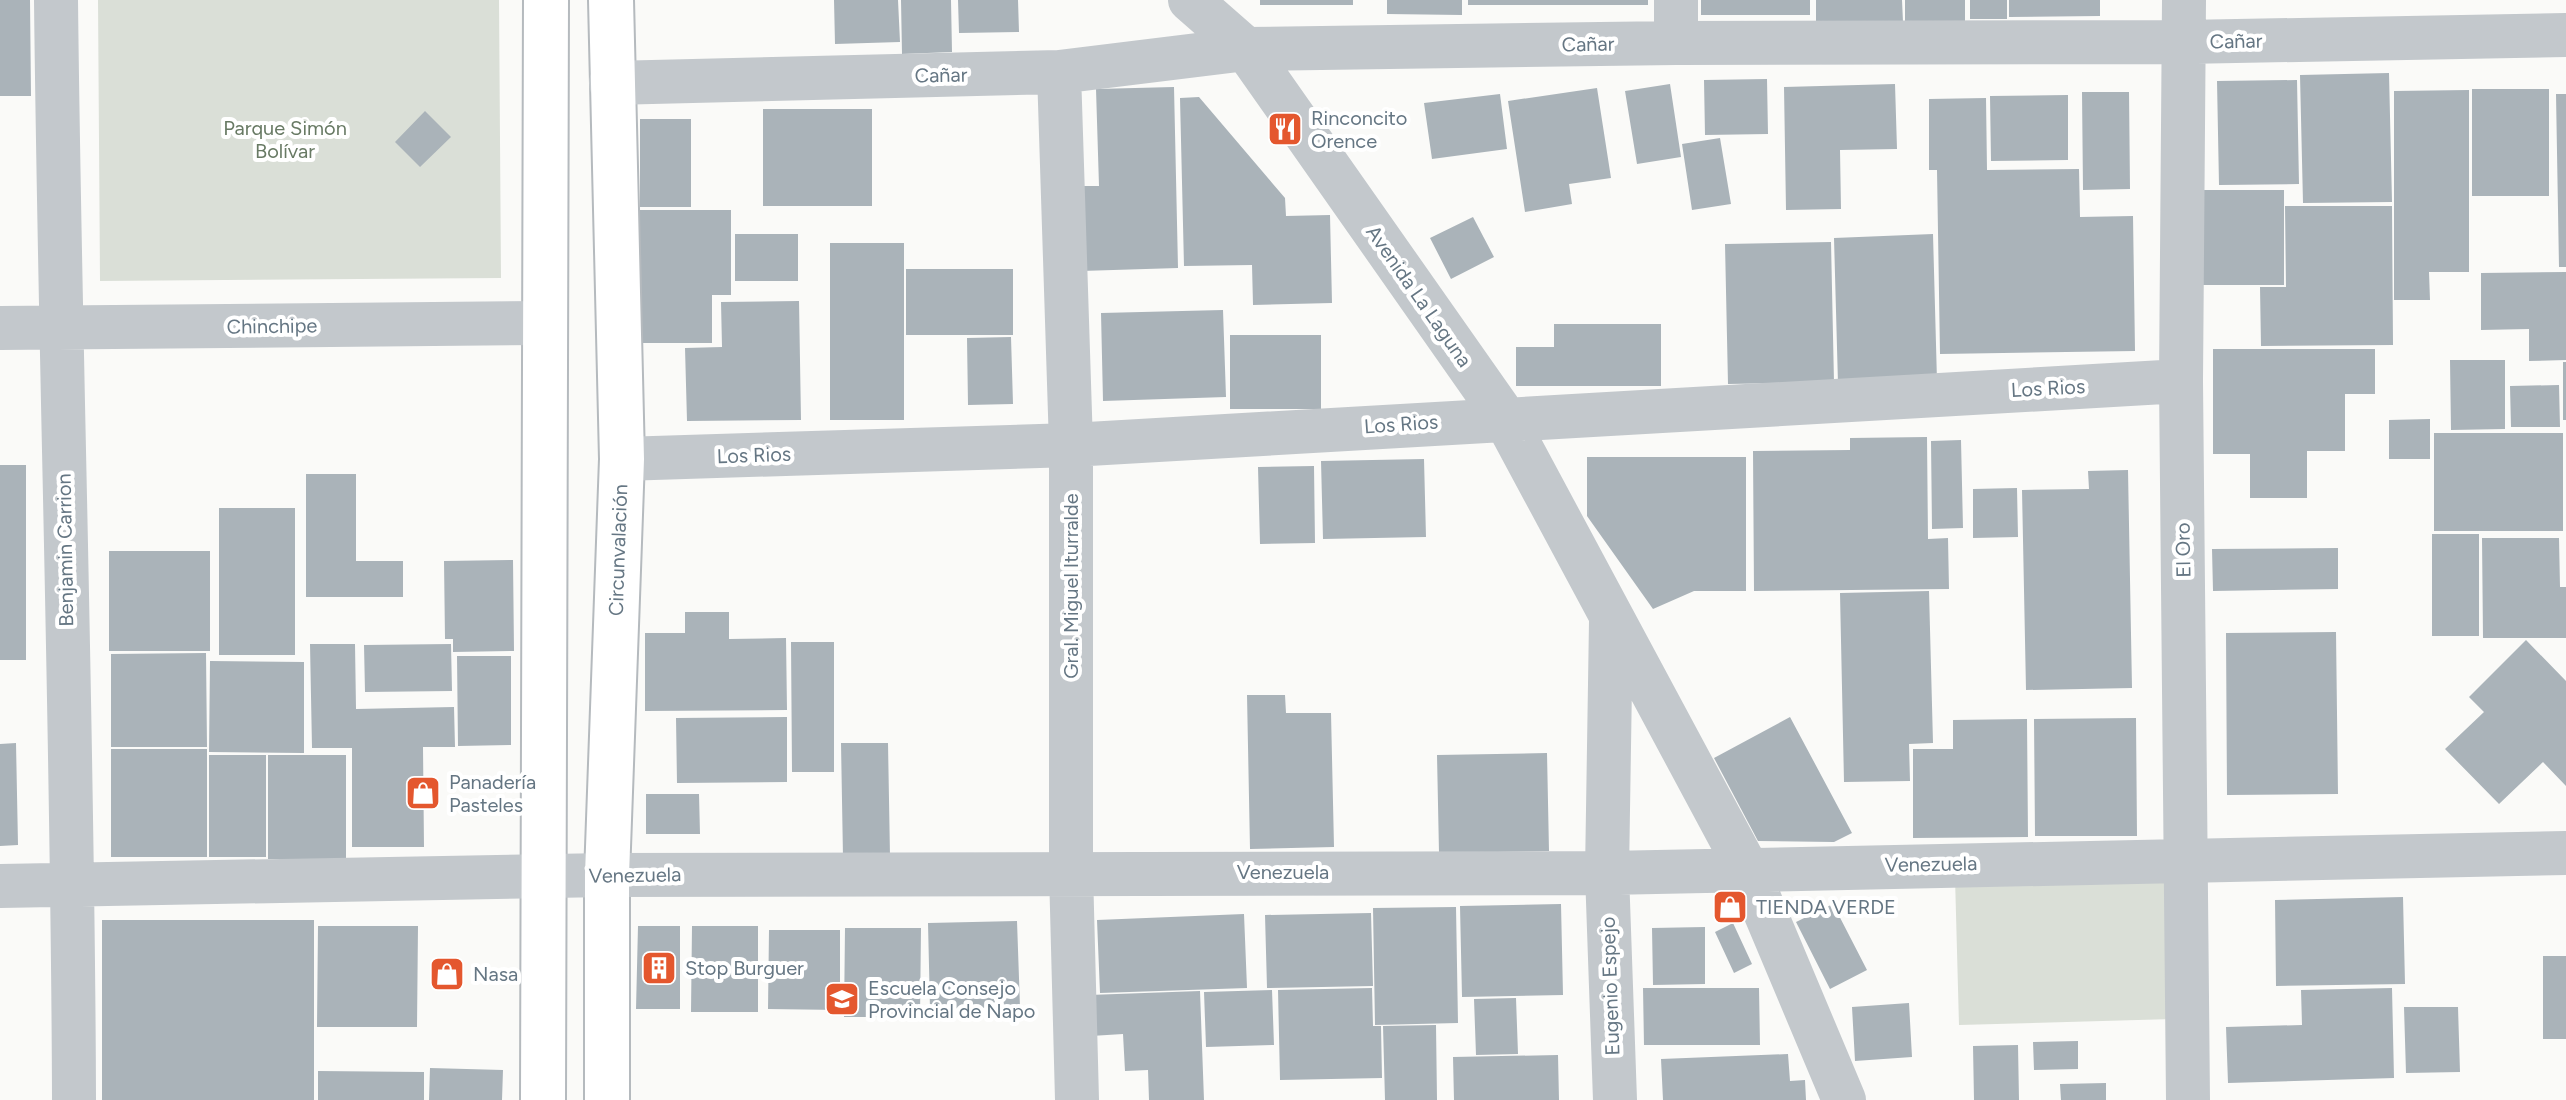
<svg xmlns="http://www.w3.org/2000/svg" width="2566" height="1100" viewBox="0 0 2566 1100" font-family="Figtree,sans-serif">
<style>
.green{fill:#dadfd7}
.building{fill:#aab3b9}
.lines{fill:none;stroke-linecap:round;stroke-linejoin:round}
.major-casing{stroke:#b5babe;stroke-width:48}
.minor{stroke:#c3c8cc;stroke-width:44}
.major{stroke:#fff;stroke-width:44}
.labels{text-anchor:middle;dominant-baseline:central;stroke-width:8;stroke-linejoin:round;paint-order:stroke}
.street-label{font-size:20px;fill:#657683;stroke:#fff}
.poi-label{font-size:20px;fill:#657683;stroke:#fff;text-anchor:start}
.park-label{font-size:20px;fill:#687a64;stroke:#fff}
</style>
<rect width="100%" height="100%" fill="#fafaf8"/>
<path class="green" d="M98 0H499L501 278 100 281Z
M2169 871 2173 1019 1959 1025 1955 877Z"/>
<path class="building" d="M0 0H30L31 96H0Z
M834 0H898L900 42 835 44Z
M901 0H951L952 52 902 54Z
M958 0H1018L1019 32 959 33Z
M1260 0H1353V5H1260Z
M1387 0H1462V15L1387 14Z
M1468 0H1648V5H1468Z
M1701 0H1810V15H1701Z
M1816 0H1902L1903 22H1816Z
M1905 0H1965V23H1905Z
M1970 0H2007V19H1970Z
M2009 0H2100V16L2009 17Z
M2389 73 2392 202 2303 203 2300 75Z
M1767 79 1768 134 1705 135 1704 80Z
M2297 80 2299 184 2219 185 2217 81Z
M1670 84 1681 157 1637 164 1625 91Z
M1895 84 1897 149 1840 150 1841 209 1786 210 1784 87Z
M1174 87 1178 268 1081 271 1079 186H1099L1096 89Z
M1597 88 1611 178 1569 184 1572 204 1525 212 1508 101Z
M2472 89H2549V196H2472Z
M2469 90V272H2429L2430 300H2394V91Z
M2082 92H2129L2130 189 2083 190Z
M1500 94 1507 149 1432 159 1424 103Z
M2556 94H2566V267H2559Z
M2068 95V160L1991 161 1990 96Z
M1199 97 1285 198 1286 216 1330 215 1332 303 1253 305 1252 265 1184 266 1180 98Z
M1986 98 1987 170 2079 169 2080 217 2133 216 2135 351 1940 354 1937 170H1929V99Z
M763 109H872V206H763Z
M425 111 451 137 420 167 395 142Z
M640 119H691V207H640Z
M1720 138 1731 204 1692 210 1682 144Z
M2199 190H2284V285H2199Z
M2285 206H2392L2393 345 2261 346 2260 287H2286Z
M638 210H731V295H712V343H638Z
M1473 217 1494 257 1451 279 1430 238Z
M735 234H798V281H735Z
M1933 234 1937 381 1838 384 1834 238Z
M1831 242 1834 382 1728 384 1725 244Z
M830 243H904V420H830Z
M906 269H1013V335H906Z
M2566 272V360L2529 361V329L2481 330V273Z
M799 301 801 420 687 421 685 348 722 347 721 302Z
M1223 310 1226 397 1103 401 1101 313Z
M1554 324H1661V386H1516V347H1554Z
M1230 335H1321V409H1230Z
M1011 337 1013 404 968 405 967 338Z
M2213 349H2375V394H2345V451H2307V498H2250V454H2213Z
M2450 360H2505V429L2451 430Z
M2563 362H2566V420H2563Z
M2559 385 2560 427H2511L2510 386Z
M2430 419V459H2389V420Z
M2434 433H2563V531H2434Z
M1927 437 1928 539 1948 538 1949 589 1754 591 1753 451 1850 450V438Z
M1961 440 1963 528 1932 529 1931 441Z
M1587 457H1746V591H1694L1653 609 1587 516Z
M1424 459 1426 537 1323 539 1321 461Z
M0 465H26V660H0Z
M1314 466 1315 543 1260 544 1258 467Z
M2128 470 2132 688 2026 690 2022 490 2089 489 2088 471Z
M306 474H356V561H403V597H306Z
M2017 488 2018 537 1973 538V489Z
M219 508H295V655H219Z
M2432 534H2479V636H2432Z
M2482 538H2559L2560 587H2566V638H2483Z
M2338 548V589L2213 591 2212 549Z
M109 551H210V651H109Z
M513 560 514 651 453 652V639H445L444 561Z
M1929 591 1933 743 1909 744 1910 781 1844 782 1840 593Z
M685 612H729V639L786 638 787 710 645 711V633H685Z
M2336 632 2338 794 2227 795 2226 633Z
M2526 640 2566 681V786L2543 762 2499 804 2445 749 2484 712 2469 697Z
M791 642H834V772H792Z
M310 644H355L356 709 454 707 455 747H423L424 847H352V748H312Z
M451 644 452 691 365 692 364 645Z
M206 653 207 747H111V654Z
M457 656H511V745L458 746Z
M210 661 304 662V753L209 752Z
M1247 695H1285L1286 713H1331L1334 847 1250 849Z
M787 717V782L677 783 676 718Z
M1790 717 1852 833 1834 842 1758 841 1714 758Z
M2136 718 2137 836H2035L2034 719Z
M2027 719 2028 837 1913 838V749H1953V720Z
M16 743 18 845 0 846V744Z
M841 743H888L890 856 843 857Z
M111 749H207V857H111Z
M1547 753 1549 851 1439 853 1437 755Z
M209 755H266V857H209Z
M268 755H346V859H268Z
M646 794H699L700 834H646Z
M2403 897 2405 984 2276 986 2275 900Z
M1561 904 1563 995 1462 997 1460 906Z
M1833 904 1867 970 1830 989 1796 922Z
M1456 907 1458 1023 1375 1025 1373 908Z
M1371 913 1373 986 1267 988 1265 915Z
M1244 914 1247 988 1100 993 1097 920Z
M102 920H314V1100H102Z
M1017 921 1020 1007 930 1009 928 923Z
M1733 923 1752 964 1734 973 1715 932Z
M318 926H418L417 1027H317Z
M638 926H680V1009H636Z
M692 926H758V1012H691Z
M1705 927V984L1653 985 1652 928Z
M845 928H921L920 1017H844Z
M769 930H840V1010L768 1009Z
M2543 956H2566V1039H2543Z
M1372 988 1373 1026H1381L1382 1078 1280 1080 1278 990Z
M1643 988H1759L1760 1045H1644Z
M2392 988 2394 1078 2228 1083 2226 1027 2302 1025 2301 990Z
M1272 990 1274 1045 1206 1047 1204 992Z
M1200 991 1204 1100H1149L1148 1070 1125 1071 1123 1034 1091 1036 1089 995Z
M1516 998 1518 1054 1476 1055 1474 999Z
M1909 1003 1912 1057 1855 1061 1852 1007Z
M2404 1007H2458L2460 1072 2406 1073Z
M1436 1025 1437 1100H1385L1383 1026Z
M2078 1041V1069L2034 1070 2033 1042Z
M2018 1045 2019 1100H1974L1973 1046Z
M1788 1054 1790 1081 1805 1080 1806 1100H1663L1661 1059Z
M1558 1055 1559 1100H1454L1453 1057Z
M430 1068 503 1070 502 1100H429Z
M318 1071 424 1072V1100H318Z
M2106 1083V1100H2061L2060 1084Z"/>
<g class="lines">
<g class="major-casing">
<path id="major" d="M543 1100 546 0
M607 1100V875L622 459 611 0"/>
</g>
<path class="minor" d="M56 0C60 367 73 733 74 1100
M1190 0 1246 49 1505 418 1746 867 1844 1100
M1676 0V43
M2184 0 2181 381 2188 1100
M1059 72 1071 445V871L1077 1100
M611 83 1059 72 1246 49 1676 43 2184 42 2566 35
M0 328 544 323
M622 459 1071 445 2181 381
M1611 621 1607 873 1615 1100
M0 886 607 875 1607 873 2566 853"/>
<use href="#major" class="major"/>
</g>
<defs>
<g id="restaurant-square" transform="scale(1.8)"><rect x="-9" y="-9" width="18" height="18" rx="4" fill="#e4572e" stroke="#fff"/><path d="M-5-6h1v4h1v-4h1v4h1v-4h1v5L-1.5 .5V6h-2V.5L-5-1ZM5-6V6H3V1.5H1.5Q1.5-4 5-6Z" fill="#fff"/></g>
<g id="shop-square" transform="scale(1.8)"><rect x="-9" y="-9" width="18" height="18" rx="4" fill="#e4572e" stroke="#fff"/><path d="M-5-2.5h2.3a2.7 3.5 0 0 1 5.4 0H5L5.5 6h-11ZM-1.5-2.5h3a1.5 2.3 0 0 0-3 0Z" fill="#fff"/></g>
<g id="building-square" transform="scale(1.8)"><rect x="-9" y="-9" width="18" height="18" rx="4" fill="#e4572e" stroke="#fff"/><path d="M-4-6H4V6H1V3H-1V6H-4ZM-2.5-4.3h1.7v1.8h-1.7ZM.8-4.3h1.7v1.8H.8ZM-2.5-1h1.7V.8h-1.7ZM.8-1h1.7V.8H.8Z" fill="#fff"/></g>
<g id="school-square" transform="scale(1.8)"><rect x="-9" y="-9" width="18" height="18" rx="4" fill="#e4572e" stroke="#fff"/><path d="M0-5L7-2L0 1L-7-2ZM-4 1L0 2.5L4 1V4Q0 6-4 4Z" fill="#fff"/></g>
</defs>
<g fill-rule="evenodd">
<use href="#restaurant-square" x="1285" y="129"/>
<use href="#shop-square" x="423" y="793"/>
<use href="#shop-square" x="1730" y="907"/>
<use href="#building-square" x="659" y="968"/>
<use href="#shop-square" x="447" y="974"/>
<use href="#school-square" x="842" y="999"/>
</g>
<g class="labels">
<g class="street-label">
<text transform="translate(2236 41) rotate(-1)">Cañar</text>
<text transform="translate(1588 44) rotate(-1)">Cañar</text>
<text transform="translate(941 75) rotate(-1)">Cañar</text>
<text transform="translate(1419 296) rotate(55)">Avenida La Laguna</text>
<text transform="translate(272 326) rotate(-1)">Chinchipe</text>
<text transform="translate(2048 388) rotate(-3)">Los Rios</text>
<text transform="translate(1401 424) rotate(-4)">Los Rios</text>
<text transform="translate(754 455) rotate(-2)">Los Rios</text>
<text transform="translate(65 550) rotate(-91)">Benjamin Carrion</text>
<text transform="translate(618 550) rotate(-88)">Circunvalación</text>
<text transform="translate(2183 550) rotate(-91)">El Oro</text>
<text transform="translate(1071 586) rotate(-90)">Gral. Miguel Iturralde</text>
<text transform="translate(1931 864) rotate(-1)">Venezuela</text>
<text x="1283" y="872">Venezuela</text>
<text transform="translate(635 875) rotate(-1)">Venezuela</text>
<text transform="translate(1610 986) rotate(-92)">Eugenio Espejo</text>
</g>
<g class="poi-label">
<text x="1311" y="118">Rinconcito<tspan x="1311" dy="23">Orence</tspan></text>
<text x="449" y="782">Panadería<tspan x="449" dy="23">Pasteles</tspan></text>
<text x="1756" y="907">TIENDA VERDE</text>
<text x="685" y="968">Stop Burguer</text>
<text x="473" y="974">Nasa</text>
<text x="868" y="988">Escuela Consejo<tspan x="868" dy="23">Provincial de Napo</tspan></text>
</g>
<g class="park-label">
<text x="285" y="128">Parque Simón<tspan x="285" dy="23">Bolívar</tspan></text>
</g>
</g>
</svg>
